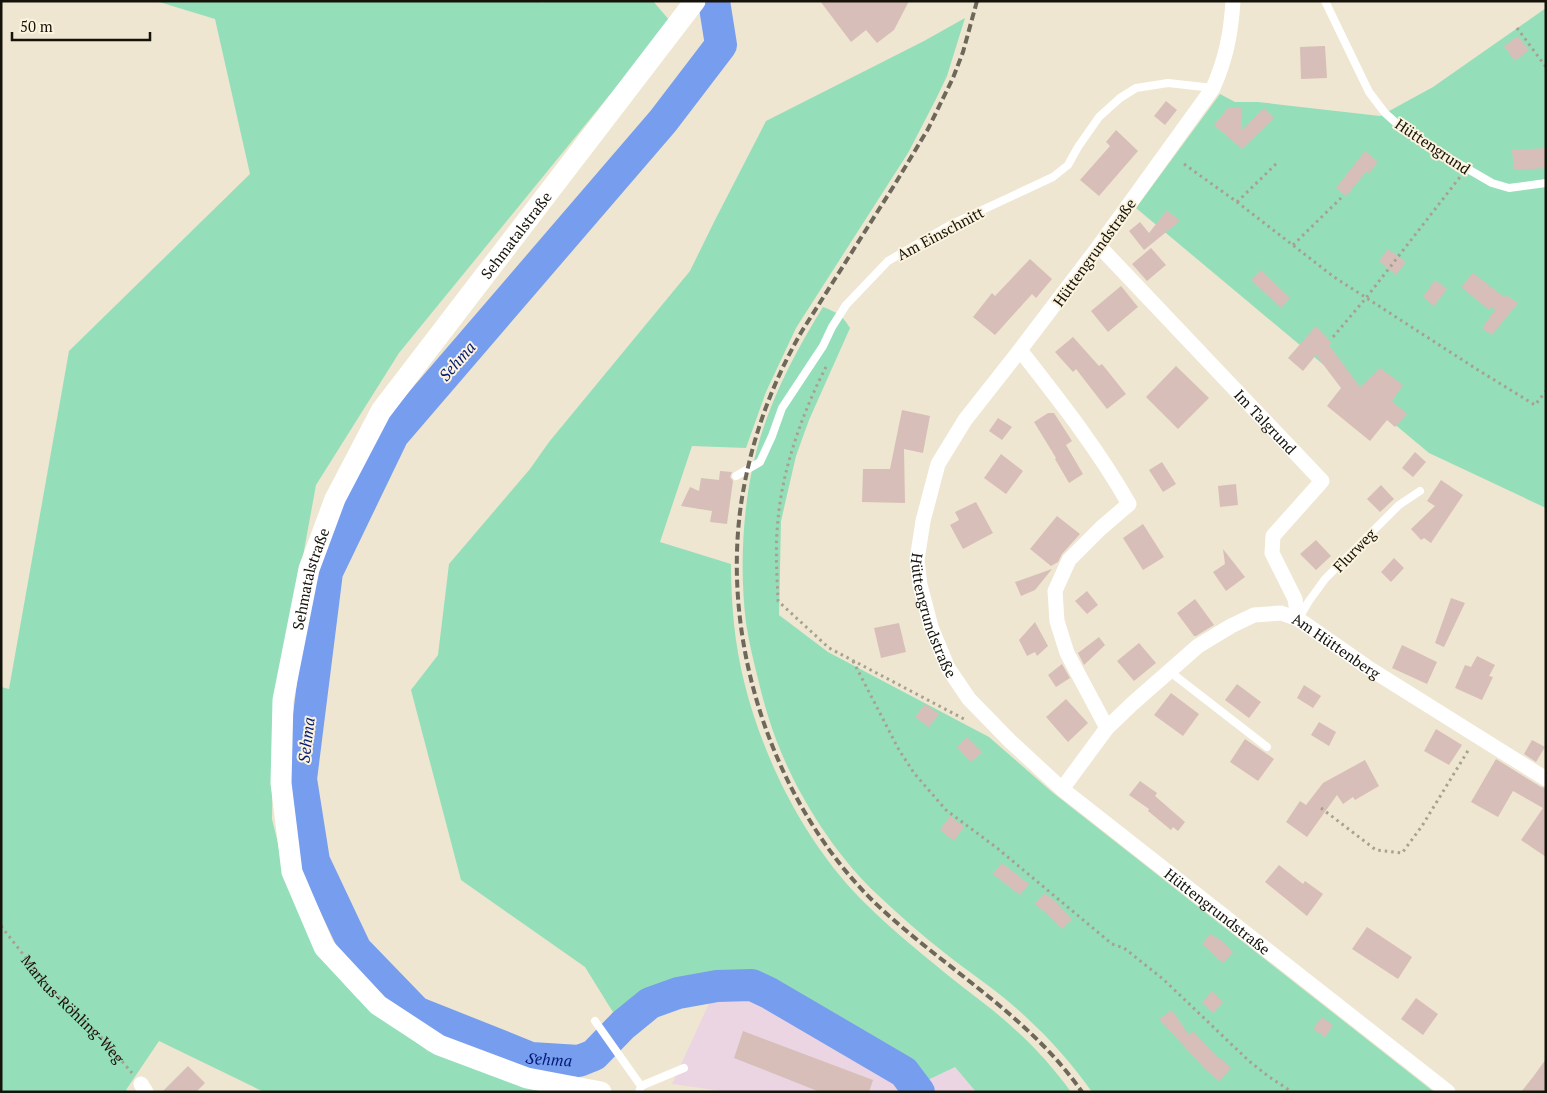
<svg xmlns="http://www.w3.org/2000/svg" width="1547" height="1093" viewBox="0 0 1547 1093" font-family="'PT Serif',serif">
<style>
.industrial{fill:#ebd5e2}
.green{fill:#94dfb9}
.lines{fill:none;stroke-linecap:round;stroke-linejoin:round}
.river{stroke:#779def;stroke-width:32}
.building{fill:#d8beb8}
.path{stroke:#a7a190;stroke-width:3;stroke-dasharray:2.5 4;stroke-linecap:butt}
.lane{stroke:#fff;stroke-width:8}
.street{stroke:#fff;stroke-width:15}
.secondary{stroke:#fff;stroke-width:21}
.rail{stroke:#6d685b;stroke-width:4;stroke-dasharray:8 4;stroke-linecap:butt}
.labels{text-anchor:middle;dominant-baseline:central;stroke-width:4;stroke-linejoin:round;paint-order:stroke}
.street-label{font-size:15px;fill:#15120a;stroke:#fbf3dd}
.water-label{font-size:16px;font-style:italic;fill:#021875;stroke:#fbf3dd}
</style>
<rect width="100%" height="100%" fill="#eee6d0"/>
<path class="industrial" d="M752 985 955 1067 976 1092H729L672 1084 717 986Z"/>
<path class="green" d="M156 1H540L542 3 544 1H653L670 21 399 353 316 485 273 720 272 819 286 876 318 955 357 998 428 1051 524 1086 552 1092H264L159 1041 126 1090 129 1092H1V687L9 689 69 351 250 174 215 19Z
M1546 8V508L1429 453 1136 208 1220 94 1235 102H1258L1380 116 1433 87Z
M965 18 947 76 935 101 908 153 796 328 766 392 746 448 692 446 660 542 731 564C731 584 732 604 734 624 744 723 796 837 868 906 888 926 911 945 933 963 952 979 971 993 990 1008 1020 1032 1048 1060 1071 1092H976L955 1067 913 1087 769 993 752 985 717 986 678 993 650 1003 623 1025 611 1009 585 967 461 880 411 690 438 655 449 564 530 469 549 442 690 271 714 222 766 121 924 41Z
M823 307C838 313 842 315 850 328L809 420 796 456 781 521 779 615 828 652 989 737 1052 792 1434 1092H1092C1073 1065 1051 1040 1027 1018 1002 994 973 975 946 954 923 936 900 916 879 896 831 852 788 781 769 719 765 707 762 695 759 683 754 663 749 643 746 623 740 573 742 519 752 470 764 411 792 357 823 307Z"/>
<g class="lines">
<path class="river" id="s1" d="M714 1 721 45 663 121 393 435 327 572 301 779 314 861 356 950 416 1012 531 1058 579 1061 594 1055 623 1025 650 1003 678 993 717 986 752 985 769 993 904 1072 919 1092"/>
</g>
<path class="building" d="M820 1H909L894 30 877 43 866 30 851 42Z
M1518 36 1529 50 1515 61 1504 46Z
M1325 46 1327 78 1301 79 1300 47Z
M1166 101 1177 110 1165 125 1154 116Z
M1228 108H1241L1242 130 1264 108 1274 118 1242 149 1214 125Z
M1116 130 1138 151 1099 196 1080 180 1110 146 1106 142Z
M1546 148V168L1514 170 1512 150Z
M1365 151 1378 162 1369 173 1366 172 1346 196 1336 188Z
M1167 210 1180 221 1144 250 1129 231 1140 222 1149 233Z
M1151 248 1166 265 1147 281 1132 264Z
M1388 249 1406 262 1396 275 1379 261Z
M1030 259 1052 279 1036 298 1032 294 995 335 973 317 992 293 995 296Z
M1261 270 1290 298 1281 308 1251 280Z
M1473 273 1504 297 1506 295 1518 303 1492 335 1482 328 1495 310 1491 307 1489 310 1461 287Z
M1435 280 1447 289 1434 306 1423 297Z
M1121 286 1138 307 1108 332 1091 311Z
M1316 326 1331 342 1329 345 1360 387 1380 368 1403 385 1392 401 1407 414 1395 427 1387 420 1370 441 1327 406 1341 388 1316 355 1303 371 1288 358Z
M1073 337 1099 366 1102 364 1126 394 1107 409 1076 369 1073 372 1055 352Z
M1176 366 1209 398 1178 429 1146 397Z
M902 410 930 416 923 453 904 449 905 503 862 502 863 469H890Z
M1048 413H1054L1072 441 1066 445 1083 474 1069 483 1055 459 1056 458 1034 422Z
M998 418 1012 427 1002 440 989 431Z
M1415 452 1426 462 1413 477 1402 468Z
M1001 454 1023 471 1006 494 984 478Z
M1162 462 1176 484 1163 492 1149 470Z
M720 471 732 472 730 477 733 481 727 524 710 522 712 511 681 506 690 487 699 491 701 478 719 480Z
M1441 480 1463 495 1431 543 1424 538 1421 540 1411 529 1435 506 1427 501Z
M1236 484 1238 505 1220 507 1218 486Z
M1381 485 1394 499 1380 512 1367 499Z
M976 502 993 533 963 549 950 525 959 520 955 512Z
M1057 516 1080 534 1062 554 1058 562 1051 566 1030 549Z
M1143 524 1164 557 1143 570 1123 538Z
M1316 540 1331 556 1316 570 1300 554Z
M1223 549 1245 577 1226 591 1213 572 1225 564Z
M1394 558 1404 568 1391 582 1381 572Z
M1052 569 1035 590 1021 596 1015 582Z
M1087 591 1098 605 1087 614 1075 601Z
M1451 598 1465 603 1444 647 1435 643Z
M1195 599 1214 625 1196 636H1194L1177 613Z
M1035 622 1048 646 1037 656 1035 652 1027 656 1019 640Z
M899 623 906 652 881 658 874 628Z
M1099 637 1105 645 1084 665 1078 653Z
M1139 643 1156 663 1134 681 1117 661Z
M1402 645 1437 662 1427 684 1392 668Z
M1477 656 1495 665 1489 676 1493 677 1482 700 1455 688 1465 665 1471 667Z
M1062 664 1070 678 1056 687 1048 675Z
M1237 684 1261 702 1249 718 1225 700Z
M1304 685 1321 696 1313 708 1297 698Z
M1171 693 1199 714 1183 736 1154 715Z
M1066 699 1088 723 1068 742 1046 717Z
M925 704 939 714 929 727 915 717Z
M1319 722 1336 732 1329 746 1311 735Z
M1436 729 1462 745 1449 765 1424 751Z
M967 737 982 752 971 762 957 747Z
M1245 739 1274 759 1258 781 1230 762Z
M1532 740 1545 747 1536 762 1524 754Z
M1496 759 1541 787 1546 788V857L1521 840 1543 808 1513 791 1498 817 1471 802Z
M1365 760 1379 786 1355 800 1353 797 1343 804 1337 795 1307 837 1286 822 1300 801 1306 805 1323 783Z
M1140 781 1157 793 1155 796 1185 822 1178 831 1173 827 1171 830 1148 811 1149 809 1129 795Z
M950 816 964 827 954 841 940 830Z
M1002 863 1029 884 1020 895 993 874Z
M1279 865 1303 884 1305 881 1323 894 1307 916 1265 882Z
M1044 893 1055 901 1072 919 1062 929 1048 915 1035 904Z
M1367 927 1412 957 1398 979 1352 949Z
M1210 934 1222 941 1233 952 1223 963 1202 944Z
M1212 991 1223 1002 1213 1013 1202 1002Z
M1416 998 1438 1014 1423 1035 1401 1019Z
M1172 1010 1189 1035 1193 1031 1218 1058 1219 1057 1231 1068 1219 1081 1206 1070 1159 1019Z
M1322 1017 1333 1025 1325 1037 1313 1029Z
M743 1031 873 1080 869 1092H820L734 1058Z
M1546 1059V1092H1521L1533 1077Z
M188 1066 205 1083 196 1092H162Z"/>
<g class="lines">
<g class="path">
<path d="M1517 28 1546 67"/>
<path d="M1184 164 1237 202 1334 277 1478 370 1535 405 1546 391"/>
<path d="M1237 202 1278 162"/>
<path d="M1293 245 1341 198"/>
<path d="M1333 337 1366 298 1460 177"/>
<path d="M826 367C803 411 782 470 778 520 775 547 777 574 778 601L829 648 964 719"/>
<path d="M853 661 899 750 914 773 946 810 997 848 1112 944 1124 948 1163 979 1249 1061 1268 1076 1292 1092"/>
<path d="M1321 808 1376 850 1402 853 1422 826 1469 749"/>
<path id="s2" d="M1 926 47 985 103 1039 132 1073"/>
</g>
<path class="lane" d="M1325 1 1369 92 1385 113 1403 129 1442 154 1492 183 1509 188 1546 183
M736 476 760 462 772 436 782 408 823 346 832 327 846 305 888 261 950 225 1053 177 1068 165 1078 147 1099 117 1120 98 1136 88 1168 83 1213 88
M1299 618 1309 601 1325 579 1399 505 1420 491
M1169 671 1267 747
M595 1021 641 1086
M639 1092 641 1086 684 1068"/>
<g class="street">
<path id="s3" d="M1233 1C1231 33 1226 59 1213 88L1099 246 1020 350 965 420 938 464 923 521 917 560 920 585 931 627 948 668 969 699 1010 741 1062 789 1448 1092"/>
<path id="s4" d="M1099 246 1322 481 1273 536 1272 553 1295 599 1298 619"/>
<path d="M1020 350C1059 400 1098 449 1129 504L1101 528 1069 560 1055 591 1057 621 1067 653 1107 728"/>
<path id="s5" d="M1062 789 1107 728 1132 704 1198 646 1231 626 1254 615 1281 613 1298 619 1367 667 1546 779"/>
<path d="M141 1084 146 1092"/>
</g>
<path class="secondary" id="s6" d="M601 1092 527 1078 439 1045 378 1005 324 947 292 872 281 783 283 700 309 569 335 499 381 411 695 1"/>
<path class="rail" d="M977 1 963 52 953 78 928 129 895 184 802 331C773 381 753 435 743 492 718 634 770 798 872 900 940 966 1027 1013 1082 1092"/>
</g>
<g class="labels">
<g class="street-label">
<text transform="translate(1433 146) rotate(34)">Hüttengrund</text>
<text transform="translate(940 233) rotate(-28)">Am Einschnitt</text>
<text stroke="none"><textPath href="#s6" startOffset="1105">Sehmatalstraße</textPath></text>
<text transform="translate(1094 252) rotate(-54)">Hüttengrundstraße</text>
<text stroke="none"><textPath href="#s4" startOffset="242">Im Talgrund</textPath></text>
<text transform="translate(1354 550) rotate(-46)">Flurweg</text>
<text stroke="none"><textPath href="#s6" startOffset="700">Sehmatalstraße</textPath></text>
<text stroke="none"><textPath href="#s3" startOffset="712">Hüttengrundstraße</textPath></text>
<text stroke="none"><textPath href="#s5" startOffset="354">Am Hüttenberg</textPath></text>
<text stroke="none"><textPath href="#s3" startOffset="1132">Hüttengrundstraße</textPath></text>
<text stroke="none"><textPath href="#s2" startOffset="110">Markus-Röhling-Weg</textPath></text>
</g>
<g class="water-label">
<text transform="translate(457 361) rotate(-49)">Sehma</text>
<text transform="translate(306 740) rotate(-83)">Sehma</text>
<text stroke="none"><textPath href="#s1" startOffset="1325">Sehma</textPath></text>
</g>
</g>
<rect width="1547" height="1093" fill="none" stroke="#15120a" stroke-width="5"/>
<path d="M12 32v8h138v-8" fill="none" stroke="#15120a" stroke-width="2.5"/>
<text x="20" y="32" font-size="15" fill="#15120a" stroke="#fbf3dd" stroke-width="4" paint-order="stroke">50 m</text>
</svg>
